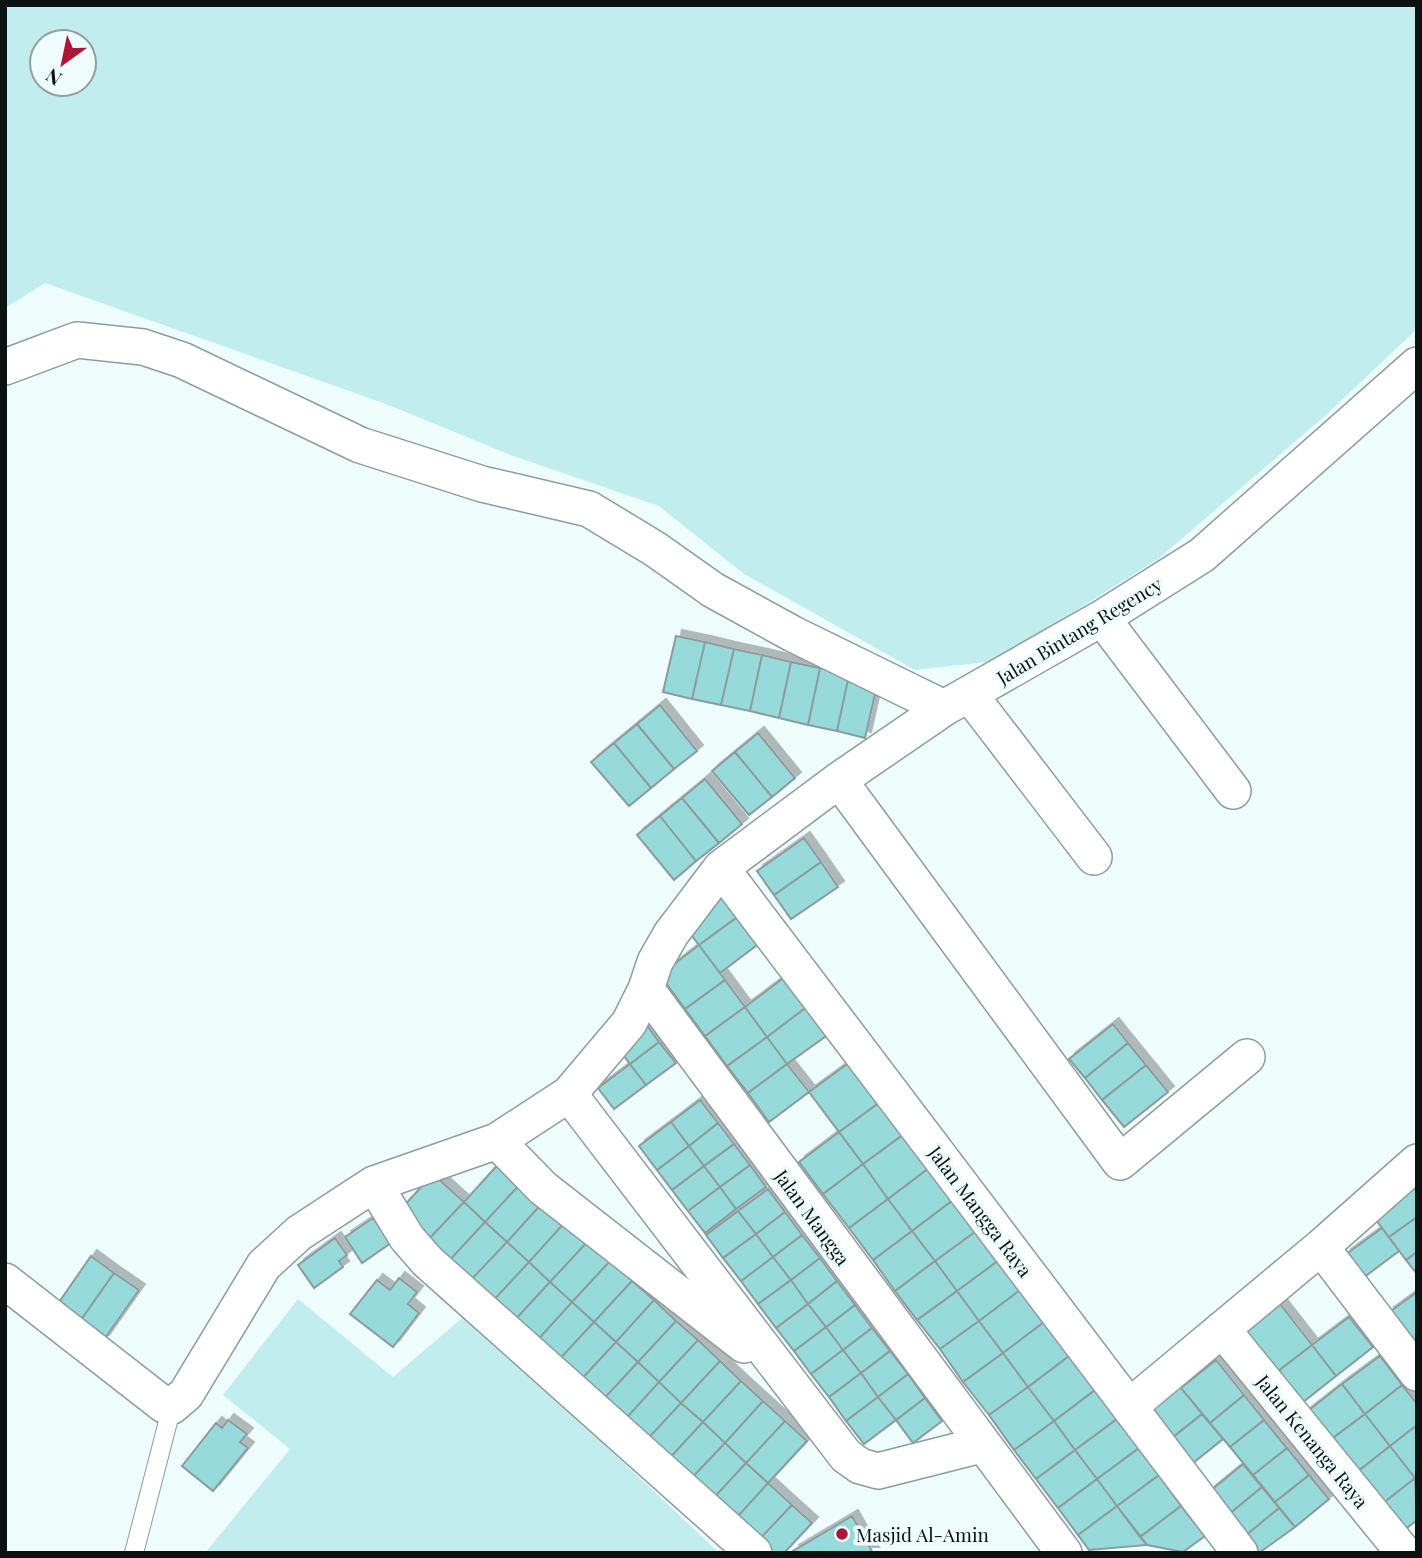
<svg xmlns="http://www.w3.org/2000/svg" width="1422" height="1558" viewBox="0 0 1422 1558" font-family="'Playfair Display',serif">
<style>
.green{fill:#c1edee;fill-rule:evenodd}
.building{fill:#96dadb;stroke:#8e9b9b;stroke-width:2;filter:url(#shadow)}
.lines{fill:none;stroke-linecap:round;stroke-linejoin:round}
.service-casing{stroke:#8f9c9c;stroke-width:20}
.minor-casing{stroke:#8f9c9c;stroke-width:38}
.service{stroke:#fff;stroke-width:18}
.minor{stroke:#fff;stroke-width:35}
.poi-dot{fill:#ac1637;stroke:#eefcfc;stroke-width:2.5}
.labels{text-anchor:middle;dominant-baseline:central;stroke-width:7;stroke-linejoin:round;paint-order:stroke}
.street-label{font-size:19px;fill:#0c1111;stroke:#eefcfc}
.poi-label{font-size:19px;fill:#0c1111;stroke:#eefcfc;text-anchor:start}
</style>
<defs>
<filter id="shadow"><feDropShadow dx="6" dy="-6" stdDeviation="0" flood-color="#0004"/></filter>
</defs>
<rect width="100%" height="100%" fill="#eefcfc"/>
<path class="green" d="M5 5H1417V329L1326 415 1158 559 995 661 915 670 744 574 659 506 513 456 386 404 45 283 5 308ZM42 42H84V84H42Z
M298 1299 393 1377 467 1314 719 1553H205L290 1449 223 1395Z"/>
<path class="building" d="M676 636 705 642 692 699 663 692Z
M705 642 734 649 721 705 692 699Z
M734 649 762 655 750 711 721 705Z
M762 655 791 662 779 718 750 711Z
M791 662 820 668 808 725 779 718Z
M820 668 849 675 837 731 808 725Z
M849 675 878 681 865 738 837 731Z
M660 705 697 751 674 769 637 724Z
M637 724 674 769 651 788 614 743Z
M758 733 795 778 772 797 735 752Z
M614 743 651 788 629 806 591 762Z
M735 752 772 797 749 815 712 771Z
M705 779 742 824 719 843 682 798Z
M682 798 719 843 696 861 660 816Z
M660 816 696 861 674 880 637 835Z
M804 838 821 862 774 895 757 871Z
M821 862 838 887 791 919 774 895Z
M723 892 740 915 699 945 682 923Z
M740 915 761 942 720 973 699 945Z
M699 945 725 980 685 1009 660 975Z
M786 976 808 1006 767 1037 745 1007Z
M725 980 745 1007 705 1036 685 1009Z
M808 1006 829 1034 787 1064 767 1037Z
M745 1007 767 1037 727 1066 705 1036Z
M644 1021 659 1042 630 1064 614 1043Z
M1113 1024 1128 1043 1085 1078 1069 1059Z
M767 1037 787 1064 748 1093 727 1066Z
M659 1042 676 1063 646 1085 630 1064Z
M1128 1043 1146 1065 1102 1100 1085 1078Z
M850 1062 880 1102 839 1132 809 1092Z
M630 1064 646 1085 614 1109 598 1088Z
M787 1064 809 1092 769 1122 748 1093Z
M1146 1065 1168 1092 1124 1127 1102 1100Z
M700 1100 718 1123 689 1146 671 1122Z
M880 1102 904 1134 863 1164 839 1132Z
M671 1122 689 1146 657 1170 639 1146Z
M718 1123 734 1144 704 1166 689 1146Z
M839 1132 863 1164 823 1194 799 1162Z
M904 1134 929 1168 888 1199 863 1164Z
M734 1144 750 1165 720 1187 704 1166Z
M689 1146 704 1166 672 1190 657 1170Z
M502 1160 524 1180 485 1222 464 1202Z
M863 1164 888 1199 849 1228 823 1194Z
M750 1165 766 1187 736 1209 720 1187Z
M704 1166 720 1187 688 1211 672 1190Z
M929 1168 953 1200 912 1231 888 1199Z
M433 1174 464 1202 425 1243 412 1231 419 1223 402 1208Z
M524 1180 545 1200 507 1242 485 1222Z
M720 1187 736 1209 705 1233 688 1211Z
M1414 1187 1417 1191V1217L1389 1237 1373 1216Z
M768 1189 785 1212 756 1234 738 1211Z
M888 1199 912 1231 873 1260 849 1228Z
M545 1200 567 1220 529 1262 507 1242Z
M953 1200 976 1231 935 1261 912 1231Z
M464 1202 485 1222 447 1263 425 1243Z
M738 1211 756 1234 723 1258 706 1235Z
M785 1212 802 1235 773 1257 756 1234Z
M1417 1217V1252L1406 1260 1389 1237Z
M373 1218 391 1243 362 1263 345 1237Z
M567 1220 589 1240 550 1282 529 1262Z
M485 1222 507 1242 468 1283 447 1263Z
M1382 1228 1399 1251 1363 1278 1345 1255Z
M912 1231 935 1261 895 1291 873 1260Z
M976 1231 999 1260 957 1291 935 1261Z
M756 1234 773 1257 741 1281 723 1258Z
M802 1235 820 1258 791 1280 773 1257Z
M335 1238 347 1255 339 1261 343 1267 314 1288 298 1265Z
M589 1240 611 1260 572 1302 550 1282Z
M507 1242 529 1262 490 1304 468 1283Z
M1417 1252V1274L1406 1260Z
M91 1256 114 1273 78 1324 55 1308Z
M773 1257 791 1280 758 1304 741 1281Z
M820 1258 837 1281 808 1304 791 1280Z
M611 1260 632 1281 594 1322 572 1302Z
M999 1260 1020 1290 979 1321 957 1291Z
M935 1261 957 1291 917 1320 895 1291Z
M529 1262 550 1282 512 1323 490 1304Z
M114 1273 139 1290 103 1341 78 1324Z
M399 1278 417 1292 408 1304 419 1313 393 1347 350 1314 377 1280 390 1290Z
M791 1280 808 1304 776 1328 758 1304Z
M632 1281 654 1300 616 1342 594 1322Z
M837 1281 855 1305 826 1327 808 1304Z
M550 1282 572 1302 534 1344 512 1323Z
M1020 1290 1044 1322 1003 1353 979 1321Z
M957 1291 979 1321 940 1349 917 1320Z
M1417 1292V1346L1388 1313Z
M654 1300 676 1321 638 1362 616 1342Z
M1277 1300 1312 1345 1273 1375 1238 1329Z
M572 1302 594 1322 555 1364 534 1344Z
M808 1304 826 1327 794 1351 776 1328Z
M855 1305 872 1328 843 1350 826 1327Z
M1349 1317 1373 1347 1336 1376 1312 1345Z
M676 1321 698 1340 659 1382 638 1362Z
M979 1321 1003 1353 963 1382 940 1349Z
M594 1322 616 1342 577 1384 555 1364Z
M1044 1322 1069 1356 1028 1387 1003 1353Z
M826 1327 843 1350 811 1374 794 1351Z
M872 1328 890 1351 861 1373 843 1350Z
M698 1340 720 1361 681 1403 659 1382Z
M616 1342 638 1362 599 1404 577 1384Z
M1312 1345 1336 1376 1298 1406 1273 1375Z
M843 1350 861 1373 829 1397 811 1374Z
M890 1351 908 1374 878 1397 861 1373Z
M1003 1353 1028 1387 989 1415 963 1382Z
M1069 1356 1095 1390 1054 1421 1028 1387Z
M1380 1356 1402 1385 1365 1414 1342 1384Z
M1216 1360 1244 1395 1210 1423 1181 1388Z
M720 1361 741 1381 703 1422 681 1403Z
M638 1362 659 1382 621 1424 599 1404Z
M861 1373 878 1397 846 1421 829 1397Z
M908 1374 925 1398 896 1420 878 1397Z
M1175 1380 1202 1414 1168 1441 1141 1408Z
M741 1381 763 1401 725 1443 703 1422Z
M659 1382 681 1403 643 1444 621 1424Z
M1342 1384 1365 1414 1326 1443 1304 1414Z
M1402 1385 1417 1404V1425L1390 1446 1365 1414Z
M1028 1387 1054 1421 1014 1450 989 1415Z
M1095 1390 1117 1419 1075 1450 1054 1421Z
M1244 1395 1264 1420 1230 1447 1210 1423Z
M878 1397 896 1420 864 1444 846 1421Z
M925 1398 942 1421 913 1443 896 1420Z
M763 1401 785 1421 746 1463 725 1443Z
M681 1403 703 1422 664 1464 643 1444Z
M1202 1414 1223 1439 1188 1467 1168 1441Z
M1365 1414 1390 1446 1352 1476 1326 1443Z
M1117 1419 1139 1448 1097 1479 1075 1450Z
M228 1420 247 1434 240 1442 248 1448 213 1491 182 1466 216 1423 222 1428Z
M1264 1420 1287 1448 1253 1475 1230 1447Z
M785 1421 807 1441 768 1483 746 1463Z
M1054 1421 1075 1450 1036 1479 1014 1450Z
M703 1422 725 1443 686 1484 664 1464Z
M1417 1425V1477L1415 1478 1390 1446Z
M725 1443 746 1463 708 1504 686 1484Z
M1390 1446 1415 1478 1377 1508 1352 1476Z
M1139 1448 1159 1475 1117 1506 1097 1479Z
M1287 1448 1309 1475 1275 1502 1253 1475Z
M1075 1450 1097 1479 1058 1508 1036 1479Z
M746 1463 768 1483 730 1525 708 1504Z
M1243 1464 1262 1487 1228 1515 1209 1492Z
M1159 1475 1181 1506 1140 1537 1117 1506Z
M1309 1475 1329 1499 1295 1527 1275 1502Z
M1415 1478 1417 1520 1398 1535 1377 1508Z
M1097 1479 1117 1506 1078 1535 1058 1508Z
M768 1483 792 1505 753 1546 730 1525Z
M1262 1487 1279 1508 1245 1536 1228 1515Z
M792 1505 812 1523 784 1553H761L753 1546Z
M1117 1506 1147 1545 1089 1550 1078 1535Z
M1181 1506 1205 1536 1183 1552 1147 1545 1140 1537Z
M1279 1508 1295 1527 1259 1553 1245 1536Z
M852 1516 873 1553H794L793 1551Z"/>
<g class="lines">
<g class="service-casing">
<path id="service" d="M134 1553 172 1406"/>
</g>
<g class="minor-casing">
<path id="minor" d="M5 367 77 340 143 347 182 360 360 445 482 484 589 509 655 549 713 590 793 634 944 708
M1102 618 1233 791
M970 695 1094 857
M839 780 1120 1162 1247 1057
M721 868 1240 1553
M646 989 629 1023 569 1094 497 1141 543 1188 744 1345
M569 1094 846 1456 860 1466 878 1471 981 1445
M497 1141 374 1184 407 1238 427 1261 754 1553
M1321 1247 1417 1373
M5 1281 164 1405 172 1406 186 1394 264 1265 299 1233 374 1184
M1222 1329 1404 1553
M1129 1407 1321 1247 1417 1162
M1064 1553 646 989 655 962 671 934 721 868 839 780 944 708 1102 618 1202 555 1417 365"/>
</g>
<use href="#service" class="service"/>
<use href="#minor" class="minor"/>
</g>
<circle class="poi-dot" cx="842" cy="1534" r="7"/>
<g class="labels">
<g class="street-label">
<text transform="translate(1079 630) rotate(-31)">Jalan Bintang Regency</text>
<text transform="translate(981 1211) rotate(53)">Jalan Mangga Raya</text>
<text transform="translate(813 1217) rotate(54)">Jalan Mangga</text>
<text transform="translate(1313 1441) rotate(51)">Jalan Kenanga Raya</text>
</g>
<g class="poi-label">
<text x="856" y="1534">Masjid Al-Amin</text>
</g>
</g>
<rect width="1422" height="1558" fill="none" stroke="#0c1111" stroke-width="14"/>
<g transform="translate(63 63) rotate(213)"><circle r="33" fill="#eefcfc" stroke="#949e9e" stroke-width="2"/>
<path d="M0-5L12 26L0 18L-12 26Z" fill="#ac1637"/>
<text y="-10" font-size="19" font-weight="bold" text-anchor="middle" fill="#0c1111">N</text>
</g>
</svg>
